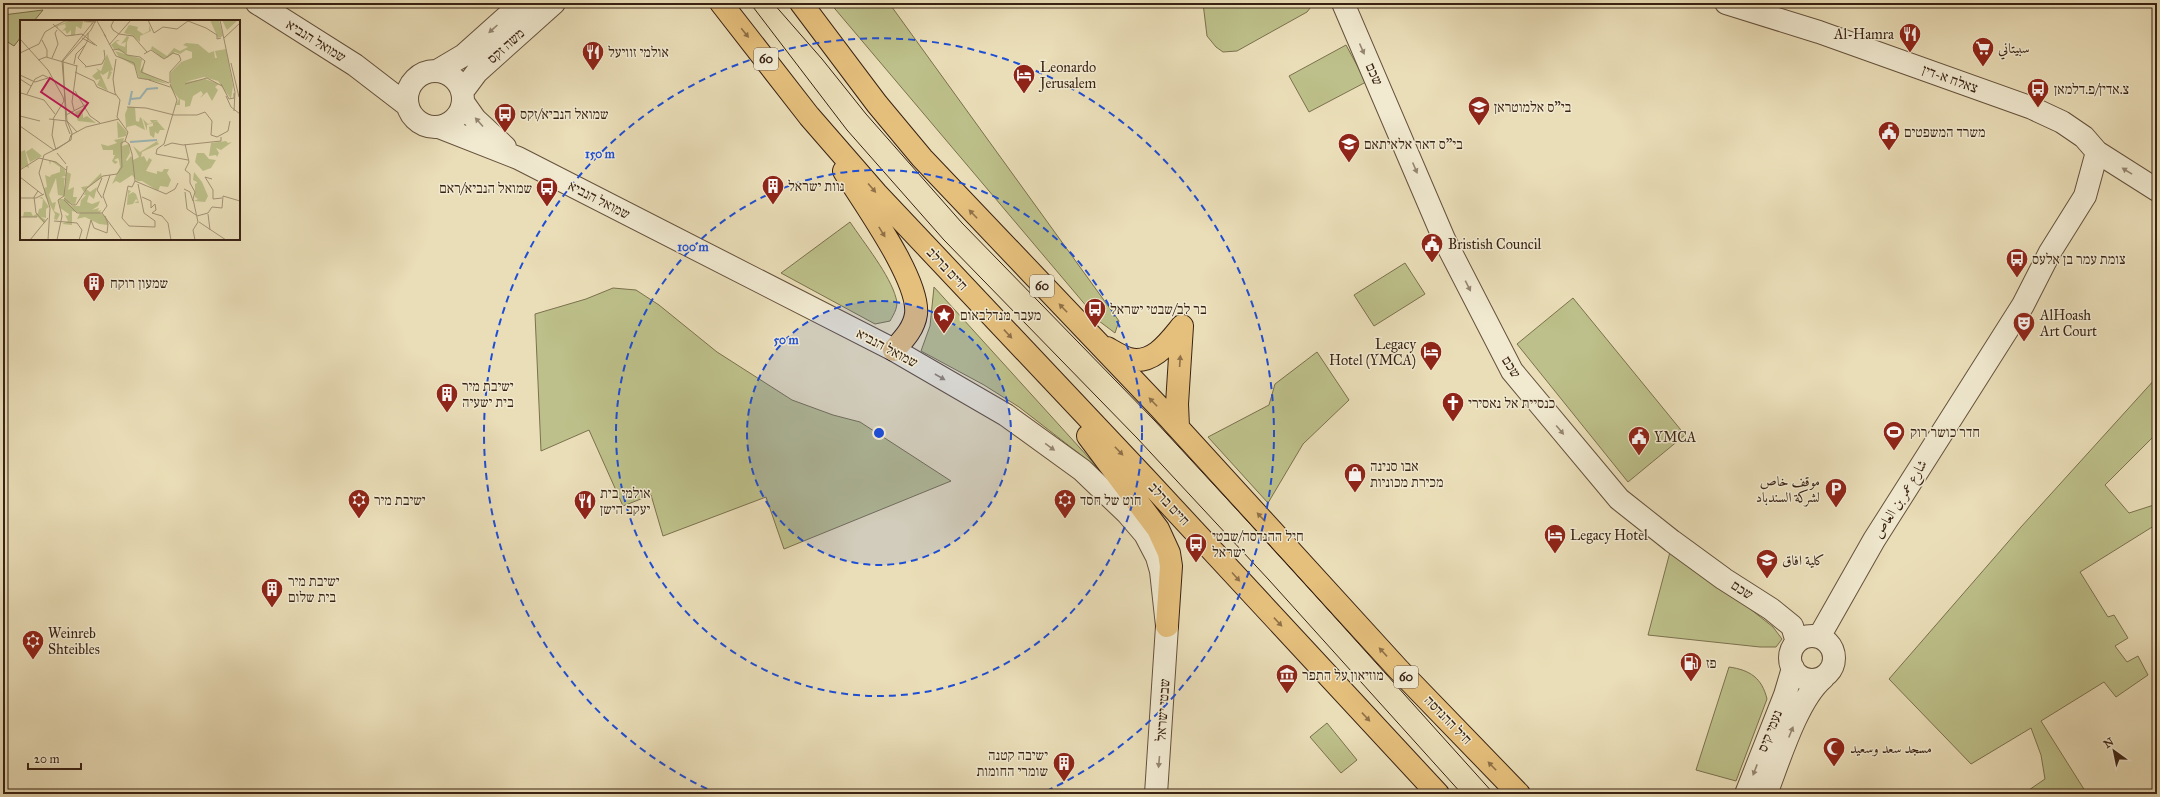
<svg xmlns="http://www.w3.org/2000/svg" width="2160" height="797" viewBox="0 0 2160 797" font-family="'IM FELL Great Primer',Amiri,'Frank Ruhl Libre',serif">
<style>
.green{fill:#bdc08a;stroke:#7b714e}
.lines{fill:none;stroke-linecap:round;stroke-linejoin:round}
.tertiary-casing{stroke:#65513c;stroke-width:24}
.trunk-casing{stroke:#392213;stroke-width:24}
.tertiary{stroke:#f1ead1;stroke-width:22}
.trunk{stroke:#e5bf7c;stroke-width:22}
.tram{stroke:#392213;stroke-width:1}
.oneway{fill:#958672}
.oneway2{fill:#8f7048}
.ring{fill:none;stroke:#1d4ed8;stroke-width:2;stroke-dasharray:7 5}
.labels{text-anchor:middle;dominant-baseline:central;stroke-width:3;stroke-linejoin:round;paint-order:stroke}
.shield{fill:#f1ead1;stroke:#705e4c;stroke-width:1}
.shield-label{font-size:13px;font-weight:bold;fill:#392213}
.poi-label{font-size:14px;fill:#392213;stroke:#f1ead1;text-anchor:start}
.street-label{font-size:14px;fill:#392213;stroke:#f1ead1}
.inset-river{fill:none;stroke:#9db9b9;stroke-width:2}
.inset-road{fill:none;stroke:#a39376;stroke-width:1}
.view{fill:#c2185b;fill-opacity:0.15;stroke:#c2185b;stroke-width:2}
.inset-edge{fill:none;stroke:#392213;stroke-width:2}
.centre{fill:#1d4ed8;stroke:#f1ead1;stroke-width:2}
.ring-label{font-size:12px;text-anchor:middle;font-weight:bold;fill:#1d4ed8;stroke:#f1ead1;stroke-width:3;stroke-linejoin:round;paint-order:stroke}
</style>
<rect width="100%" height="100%" fill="#eadeb8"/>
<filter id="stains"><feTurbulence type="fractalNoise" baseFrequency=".005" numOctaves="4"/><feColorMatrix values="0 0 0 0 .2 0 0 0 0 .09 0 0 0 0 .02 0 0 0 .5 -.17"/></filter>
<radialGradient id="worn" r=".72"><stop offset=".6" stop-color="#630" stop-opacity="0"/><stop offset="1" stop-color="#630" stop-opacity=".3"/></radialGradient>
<path class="green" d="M830 3H889L1119 321 1115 333 1099 321Z
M1203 3H1314L1307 12 1237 51 1223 52 1216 47 1207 36Z
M43 10 34 21H21V37L14 46 3 39V15Z
M1346 45 1366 82 1309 112 1289 76Z
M850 222C864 243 890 275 896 298 899 306 894 314 890 321L875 324 781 273Z
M1405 263 1425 294 1374 326 1354 295Z
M934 287 1099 469 1019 407 984 385 921 351 930 326Z
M613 288 636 290 659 305 717 352 792 400 833 415 860 422 951 481 784 549 766 497 663 536 651 495 623 506 589 430 541 451 535 314 586 299Z
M1573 298 1685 435 1628 482 1517 344Z
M1317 352 1349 400 1303 444 1268 503 1208 437 1269 405 1275 384Z
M2156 378 2157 433 2105 485 2129 513 2157 504V524L2080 572 2108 617 2114 615 2128 638 2115 646 2127 662 2138 656 2148 675 2116 697 2104 682 2041 721 2087 794H2023L2045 779 2041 755 2031 728 1971 764 1889 679 2021 527Z
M1670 552 1725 589 1773 627 1782 639 1776 647H1760L1648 635Z
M1729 667C1750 670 1762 678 1767 699L1736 781 1696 770Z
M1327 723 1357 760 1341 773 1310 737Z"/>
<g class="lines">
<g class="tertiary-casing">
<path id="tertiary" d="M257 3 355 65 407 105
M1343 3 1444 239 1512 371 1619 499 1672 541 1724 579 1771 609 1792 626 1797 642
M1726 3 1819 32 2032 108 2062 122 2084 137 2097 152 2157 190
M437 71 464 55 522 3
M407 99a28 28 0 1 1 56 0a28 28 0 1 1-56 0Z
M462 92 477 72 554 3
M463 102 475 119 505 147
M439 127 518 158 894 350 1006 415 1082 470 1106 493 1127 513 1145 534 1157 557 1161 571 1167 626 1156 794
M1790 658a22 22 0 1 1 44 0a22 22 0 1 1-44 0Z
M1819 637 1874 540 2023 305 2050 252 2085 196 2097 152
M1746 794 1785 695 1793 668
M1766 794C1779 761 1797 700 1823 678"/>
</g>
<g class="trunk-casing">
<path id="trunk" d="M721 3 809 116 876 193 1145 478 1438 794
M801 3 877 104 922 158 1160 408 1399 670 1519 794
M844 171C863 202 920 280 916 314 914 329 903 340 894 350
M1107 348C1114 352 1122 357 1129 359 1153 365 1169 342 1182 326
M1178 427 1177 404 1182 326
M1088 436 1158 529 1169 553 1171 566 1167 626"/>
</g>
<use href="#tertiary" class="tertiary"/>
<use href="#trunk" class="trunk"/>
<path class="tram" d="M750 3 847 130 944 240 1137 438 1269 580 1462 794
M773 3 822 59 866 114 962 223 1155 421 1287 564 1494 794"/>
</g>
<defs><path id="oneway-solid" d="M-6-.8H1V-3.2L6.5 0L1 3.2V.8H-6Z"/></defs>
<g class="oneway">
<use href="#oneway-solid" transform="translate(493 29) rotate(138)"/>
<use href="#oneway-solid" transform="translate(1362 49) rotate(66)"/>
<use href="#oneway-solid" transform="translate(479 122) rotate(-132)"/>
<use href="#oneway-solid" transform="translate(1415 168) rotate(67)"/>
<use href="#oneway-solid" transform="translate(2127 171) rotate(-148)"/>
<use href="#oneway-solid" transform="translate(1468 286) rotate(63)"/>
<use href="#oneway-solid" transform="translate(940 377) rotate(30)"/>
<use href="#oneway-solid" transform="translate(1560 430) rotate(50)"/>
<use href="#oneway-solid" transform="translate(1050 447) rotate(36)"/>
<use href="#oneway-solid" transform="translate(1791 732) rotate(-68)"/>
<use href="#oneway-solid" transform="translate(1159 762) rotate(95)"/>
<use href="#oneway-solid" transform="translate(1755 770) rotate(111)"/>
</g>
<g class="oneway2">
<use href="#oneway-solid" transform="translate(745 33) rotate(51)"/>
<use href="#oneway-solid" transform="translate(872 188) rotate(49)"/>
<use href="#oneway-solid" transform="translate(973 214) rotate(-134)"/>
<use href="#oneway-solid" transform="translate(882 232) rotate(58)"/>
<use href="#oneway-solid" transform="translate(1063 308) rotate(-134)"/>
<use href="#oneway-solid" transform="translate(1008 334) rotate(47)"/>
<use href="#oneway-solid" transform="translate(1180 361) rotate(-86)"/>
<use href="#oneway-solid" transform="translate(1153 402) rotate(-134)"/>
<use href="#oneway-solid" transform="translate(1119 451) rotate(46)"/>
<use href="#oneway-solid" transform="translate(1261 517) rotate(-133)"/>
<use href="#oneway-solid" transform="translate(1236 577) rotate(48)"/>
<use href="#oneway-solid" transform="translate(1278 622) rotate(47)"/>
<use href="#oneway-solid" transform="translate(1383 652) rotate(-133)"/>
<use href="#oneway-solid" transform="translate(1366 717) rotate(47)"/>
<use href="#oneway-solid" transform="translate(1492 766) rotate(-134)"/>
</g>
<circle cx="879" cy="433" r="132" fill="#1d4ed8" fill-opacity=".12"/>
<g class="ring">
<circle cx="879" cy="433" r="132"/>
<circle cx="879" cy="433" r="263"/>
<path d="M718 794A395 395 0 1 1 1040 794"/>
</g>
<defs>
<g id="restaurant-pin" transform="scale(1.15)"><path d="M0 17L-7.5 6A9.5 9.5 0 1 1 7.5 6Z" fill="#8f2418" stroke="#f1ead1"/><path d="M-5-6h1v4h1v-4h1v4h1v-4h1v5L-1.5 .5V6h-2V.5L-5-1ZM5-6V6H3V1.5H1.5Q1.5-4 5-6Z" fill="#fff"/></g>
<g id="supermarket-pin" transform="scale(1.15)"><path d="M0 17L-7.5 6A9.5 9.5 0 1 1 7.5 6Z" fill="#8f2418" stroke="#f1ead1"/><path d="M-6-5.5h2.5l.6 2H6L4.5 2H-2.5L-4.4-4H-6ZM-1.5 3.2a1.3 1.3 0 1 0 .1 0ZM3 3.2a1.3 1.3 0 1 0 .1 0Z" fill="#fff"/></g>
<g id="hotel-pin" transform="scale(1.15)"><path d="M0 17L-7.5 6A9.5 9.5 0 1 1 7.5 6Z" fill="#8f2418" stroke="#f1ead1"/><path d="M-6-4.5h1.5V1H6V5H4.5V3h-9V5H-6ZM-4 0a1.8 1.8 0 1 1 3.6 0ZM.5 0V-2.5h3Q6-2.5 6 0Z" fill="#fff"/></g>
<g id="bus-pin" transform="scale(1.15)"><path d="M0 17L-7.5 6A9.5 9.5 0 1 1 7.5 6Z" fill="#8f2418" stroke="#f1ead1"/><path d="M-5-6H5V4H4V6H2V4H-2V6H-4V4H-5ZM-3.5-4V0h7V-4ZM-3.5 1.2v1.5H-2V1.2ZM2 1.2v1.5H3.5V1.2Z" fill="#fff"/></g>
<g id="school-pin" transform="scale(1.15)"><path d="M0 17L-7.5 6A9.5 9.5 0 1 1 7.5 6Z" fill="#8f2418" stroke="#f1ead1"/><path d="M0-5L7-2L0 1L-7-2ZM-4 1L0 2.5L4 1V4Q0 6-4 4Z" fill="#fff"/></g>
<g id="civic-pin" transform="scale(1.15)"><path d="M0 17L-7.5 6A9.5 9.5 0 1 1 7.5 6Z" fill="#8f2418" stroke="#f1ead1"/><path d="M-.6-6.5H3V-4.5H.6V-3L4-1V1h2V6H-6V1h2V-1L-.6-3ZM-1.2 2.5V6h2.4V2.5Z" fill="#fff"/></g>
<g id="building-pin" transform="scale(1.15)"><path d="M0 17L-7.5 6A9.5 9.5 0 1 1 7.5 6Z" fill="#8f2418" stroke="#f1ead1"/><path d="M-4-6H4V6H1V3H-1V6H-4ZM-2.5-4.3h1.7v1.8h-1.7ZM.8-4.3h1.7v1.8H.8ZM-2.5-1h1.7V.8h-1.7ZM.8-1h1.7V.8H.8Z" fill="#fff"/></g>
<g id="sight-pin" transform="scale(1.15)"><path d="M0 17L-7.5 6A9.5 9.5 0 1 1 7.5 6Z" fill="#8f2418" stroke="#f1ead1"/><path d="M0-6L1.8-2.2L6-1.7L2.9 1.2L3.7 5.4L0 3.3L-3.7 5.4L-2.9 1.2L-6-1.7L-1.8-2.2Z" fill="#fff"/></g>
<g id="theatre-pin" transform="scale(1.15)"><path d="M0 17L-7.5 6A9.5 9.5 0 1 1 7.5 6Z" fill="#8f2418" stroke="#f1ead1"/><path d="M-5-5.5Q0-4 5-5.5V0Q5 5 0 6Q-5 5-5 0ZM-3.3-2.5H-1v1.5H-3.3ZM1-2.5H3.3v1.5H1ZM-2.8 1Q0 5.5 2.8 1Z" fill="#fff"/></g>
<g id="church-pin" transform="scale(1.15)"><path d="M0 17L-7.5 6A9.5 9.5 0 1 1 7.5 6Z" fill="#8f2418" stroke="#f1ead1"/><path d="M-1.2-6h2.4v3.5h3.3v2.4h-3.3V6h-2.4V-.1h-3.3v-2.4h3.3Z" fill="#fff"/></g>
<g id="stadium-pin" transform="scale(1.15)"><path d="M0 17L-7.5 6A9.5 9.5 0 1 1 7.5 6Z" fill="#8f2418" stroke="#f1ead1"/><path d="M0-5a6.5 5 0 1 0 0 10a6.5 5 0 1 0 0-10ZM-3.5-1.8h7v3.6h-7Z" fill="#fff"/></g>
<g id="shop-pin" transform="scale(1.15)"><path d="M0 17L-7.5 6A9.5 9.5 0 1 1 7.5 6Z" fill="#8f2418" stroke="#f1ead1"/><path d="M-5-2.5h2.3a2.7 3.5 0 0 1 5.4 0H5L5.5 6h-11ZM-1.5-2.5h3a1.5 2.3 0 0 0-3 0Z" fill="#fff"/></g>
<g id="parking-pin" transform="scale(1.15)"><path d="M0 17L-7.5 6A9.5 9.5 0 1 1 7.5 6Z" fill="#8f2418" stroke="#f1ead1"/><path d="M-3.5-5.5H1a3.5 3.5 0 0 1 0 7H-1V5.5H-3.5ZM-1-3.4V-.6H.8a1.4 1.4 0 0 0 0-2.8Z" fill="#fff"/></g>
<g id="synagogue-pin" transform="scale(1.15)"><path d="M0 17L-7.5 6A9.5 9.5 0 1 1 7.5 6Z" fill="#8f2418" stroke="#f1ead1"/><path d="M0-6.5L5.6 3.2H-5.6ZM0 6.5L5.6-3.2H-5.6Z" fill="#fff"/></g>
<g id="university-pin" transform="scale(1.15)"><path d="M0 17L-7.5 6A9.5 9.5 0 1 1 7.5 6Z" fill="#8f2418" stroke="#f1ead1"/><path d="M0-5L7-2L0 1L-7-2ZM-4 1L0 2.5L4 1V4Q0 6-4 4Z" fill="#fff"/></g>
<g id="fuel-pin" transform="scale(1.15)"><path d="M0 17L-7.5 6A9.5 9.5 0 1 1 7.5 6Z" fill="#8f2418" stroke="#f1ead1"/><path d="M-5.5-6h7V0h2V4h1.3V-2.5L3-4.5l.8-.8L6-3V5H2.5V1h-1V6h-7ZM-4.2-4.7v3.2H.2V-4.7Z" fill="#fff"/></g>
<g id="museum-pin" transform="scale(1.15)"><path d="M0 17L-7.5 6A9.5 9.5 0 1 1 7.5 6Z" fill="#8f2418" stroke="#f1ead1"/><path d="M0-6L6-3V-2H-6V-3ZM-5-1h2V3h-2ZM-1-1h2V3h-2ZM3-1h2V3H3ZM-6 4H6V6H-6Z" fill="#fff"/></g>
<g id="mosque-pin" transform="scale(1.15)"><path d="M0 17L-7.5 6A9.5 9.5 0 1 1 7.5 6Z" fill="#8f2418" stroke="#f1ead1"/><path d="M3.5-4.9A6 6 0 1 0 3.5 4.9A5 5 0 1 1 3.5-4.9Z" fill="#fff"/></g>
</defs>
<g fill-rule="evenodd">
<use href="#restaurant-pin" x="1910" y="34"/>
<use href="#supermarket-pin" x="1983" y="48"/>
<use href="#restaurant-pin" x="593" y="52"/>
<use href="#hotel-pin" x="1024" y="75"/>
<use href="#bus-pin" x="2038" y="89"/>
<use href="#school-pin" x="1479" y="107"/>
<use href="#bus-pin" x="505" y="114"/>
<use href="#civic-pin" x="1889" y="132"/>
<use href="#school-pin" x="1349" y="144"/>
<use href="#building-pin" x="773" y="186"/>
<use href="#bus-pin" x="547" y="188"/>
<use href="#civic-pin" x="1432" y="244"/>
<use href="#bus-pin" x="2017" y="259"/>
<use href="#building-pin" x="94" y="283"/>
<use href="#bus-pin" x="1095" y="309"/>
<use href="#sight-pin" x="944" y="315"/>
<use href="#theatre-pin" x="2024" y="323"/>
<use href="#hotel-pin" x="1431" y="352"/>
<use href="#building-pin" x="447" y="394"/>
<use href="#church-pin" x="1453" y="403"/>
<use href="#stadium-pin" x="1894" y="432"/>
<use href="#civic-pin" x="1639" y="437"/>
<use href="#shop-pin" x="1355" y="474"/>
<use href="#parking-pin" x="1836" y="489"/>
<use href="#synagogue-pin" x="359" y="500"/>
<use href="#synagogue-pin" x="1065" y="500"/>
<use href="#restaurant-pin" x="585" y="501"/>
<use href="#hotel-pin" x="1555" y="535"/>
<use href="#bus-pin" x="1196" y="544"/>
<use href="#university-pin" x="1767" y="560"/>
<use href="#building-pin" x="272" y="589"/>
<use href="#synagogue-pin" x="33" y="641"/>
<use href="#fuel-pin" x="1691" y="663"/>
<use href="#museum-pin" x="1287" y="675"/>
<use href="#mosque-pin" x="1834" y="748"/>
<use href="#building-pin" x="1064" y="763"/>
</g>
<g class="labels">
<g class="shield">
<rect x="754" y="48" width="24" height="22" rx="3"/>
<rect x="1030" y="275" width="24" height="22" rx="3"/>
<rect x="1394" y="666" width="24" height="22" rx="3"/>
</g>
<g class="shield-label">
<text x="766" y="59">60</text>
<text x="1042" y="286">60</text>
<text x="1406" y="677">60</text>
</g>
<g class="poi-label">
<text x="1894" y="34" text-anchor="end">Al-Hamra</text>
<text x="1998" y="48">سبيتاني</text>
<text x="608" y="52">אולמי זוויעל</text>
<text x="1040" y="67">Leonardo<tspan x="1040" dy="16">Jerusalem</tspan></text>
<text x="2054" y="89">צ.אדין/פ.דלמאן</text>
<text x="1494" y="107">בי"ס אלמוטראן</text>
<text x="520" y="114">שמואל הנביא/זקס</text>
<text x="1904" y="132">משרד המשפטים</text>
<text x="1364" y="144">בי"ס דאר אלאיתאם</text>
<text x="788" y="186">נוות ישראל</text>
<text x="532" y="188" text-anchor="end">שמואל הנביא/ראם</text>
<text x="1448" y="244">Bristish Council</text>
<text x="2032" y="259">צומת עמר בן אלעס</text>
<text x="110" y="283">שמעון רוקח</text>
<text x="1110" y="309">בר לב/שבטי ישראל</text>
<text x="960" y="315">מעבר מנדלבאום</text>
<text x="2040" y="315">AlHoash<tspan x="2040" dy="16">Art Court</tspan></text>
<text x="1416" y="344" text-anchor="end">Legacy<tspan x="1416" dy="16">Hotel (YMCA)</tspan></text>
<text x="462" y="386">ישיבת מיר<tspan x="462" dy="16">בית ישעיה</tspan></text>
<text x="1468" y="403">כנסיית אל נאסירי</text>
<text x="1910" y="432">חדר כושר רוק</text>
<text x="1654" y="437">YMCA</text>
<text x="1370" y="466">אבו סנינה<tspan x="1370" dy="16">מכירת מכוניות</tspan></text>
<text x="1820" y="481" text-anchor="end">موقف خاص<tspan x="1820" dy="16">لشركة السندباد</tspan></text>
<text x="600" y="493">אולמי בית<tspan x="600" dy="16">יעקב הישן</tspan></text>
<text x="374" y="500">ישיבת מיר</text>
<text x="1080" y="500">חוט של חסד</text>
<text x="1570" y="535">Legacy Hotel</text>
<text x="1212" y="536">חיל ההנדסה/שבטי<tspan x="1212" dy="16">ישראל</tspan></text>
<text x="1782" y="560">كلية افاق</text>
<text x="288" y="581">ישיבת מיר<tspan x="288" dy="16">בית שלום</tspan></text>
<text x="48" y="633">Weinreb<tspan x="48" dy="16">Shteibles</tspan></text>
<text x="1706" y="663">פז</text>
<text x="1302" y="675">מוזיאון על התפר</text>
<text x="1850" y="748">مسجد سعد وسعيد</text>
<text x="1048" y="755" text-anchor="end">ישיבה קטנה<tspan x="1048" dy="16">שומרי החומות</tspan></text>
</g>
<g class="street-label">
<text transform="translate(316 41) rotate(32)">שמואל הנביא</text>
<text transform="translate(506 46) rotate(-42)">משה זקס</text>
<text transform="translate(1374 74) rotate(66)">שכם</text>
<text transform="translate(1950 79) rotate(20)">צאלח א-דין</text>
<text transform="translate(599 200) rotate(27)">שמואל הנביא</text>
<text transform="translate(947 269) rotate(47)">חיים ברלב</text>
<text transform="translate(887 348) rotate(28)">שמואל הנביא</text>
<text transform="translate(1511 367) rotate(58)">שכם</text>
<text transform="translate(1900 499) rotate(-58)">شارع عمر بن العاص</text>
<text transform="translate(1169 504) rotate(47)">חיים ברלב</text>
<text transform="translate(1742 590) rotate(33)">שכם</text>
<text transform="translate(1163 710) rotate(-86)">שבטי ישראל</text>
<text transform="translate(1448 720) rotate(46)">חיל ההנדסה</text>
<text transform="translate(1770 731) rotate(-68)">נעמי קיס</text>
</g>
</g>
<g transform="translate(20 20)">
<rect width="220" height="220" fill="#eadeb8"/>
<path d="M190 0H199L203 16 198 18ZM202 0H218L207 10ZM49 1 68 2 73 3 71 6V3L63 2 61 9 56 6 55 15 51 16V10L47 14 45 10 42 11 46 7 45 4 38 6V9L36 6ZM109 5 118 7 117 10 123 14 129 11V5L131 11 120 16V22L109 13 111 15 104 13ZM107 16 109 17 107 22V34L94 29 91 25 97 20H100L96 22 99 25 105 27 106 22 101 24ZM166 23 178 24 189 33 194 31 195 38H197L195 31 206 29 213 66 211 79 198 61 184 57 165 62 185 59 199 64 195 67 198 70 192 81 187 72 180 78 183 74 181 71 173 76 170 86 165 87V81L160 79V85H156L159 79 150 67 151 52 161 42 172 38V32L166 30 160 34 155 32 147 38H142L131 29 132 26 147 36 154 28 160 31 168 27 163 25ZM95 31 122 39 120 51 124 45 123 52 148 64 119 58 115 46 99 37ZM87 34 93 50 90 51 92 52 89 59H87L89 51 83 55 80 53 88 71 77 65 80 59 76 60 72 56 78 51 76 48 81 51ZM108 87H115L116 101 119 102 120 97 122 99 125 110 115 105 107 107V110L106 107 105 94ZM63 89 57 97 63 93V98L67 96 76 103 58 101 55 92ZM123 99 128 104 132 103 130 100H138L132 103 137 101 145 110H140L138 114 135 112 134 118 130 115 129 107 133 106V103L127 105V111ZM97 101 107 112 106 116 98 118ZM104 118 102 126 109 124 110 133 106 140 107 141 111 136 113 140 119 137 113 126 120 132 139 120 137 122 139 124 122 132 121 137 124 136 127 142 129 138 132 140 126 151 137 154V151L142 152 144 149H149L147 153 151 160 148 167 140 166 138 171 122 161H117L112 155 100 163 96 161 92 164 100 147 99 140 98 138 94 140 98 142 95 144 92 141 95 135H93V130H83L81 124 88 126 97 123 94 120ZM206 121 208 123 212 122 201 130 202 124 201 130 196 128 199 133 197 137 196 135 189 136 191 123ZM12 128 22 136 10 142 6 132ZM5 130 9 148 5 146 1 149 0 132ZM177 133H184L189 139 196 140 191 148 183 151 175 142ZM29 140 36 142 45 150 46 156 41 157 45 158 44 162V173L47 152 51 154 48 170 54 167 53 177H57L55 185 48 183 52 186H60L61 180 66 175H64L66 169 64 172 61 167 68 166 81 153 82 157 66 169 70 172 77 167 74 179 69 175 67 182 72 184 80 181 78 186 72 190 79 188 78 191 81 190 80 193 85 196 88 205 79 204 65 197 57 199 60 193 52 191V205L42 204 48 201 45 195 48 196 49 194 40 188 39 179H45L44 176 38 175 36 158 29 175 32 183 36 182 34 191 40 194 37 200 34 199 35 194 25 176 24 168 27 167 25 155 30 157 31 155 40 152V147L31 141 30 145ZM174 152 182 162 188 176 185 182 174 181 178 179 175 177V164L177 163V162L173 160ZM108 170 111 171 108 175 113 172 116 174 119 183H114L118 181 116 179 113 184 107 185ZM22 177 29 187 26 189V198L21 197 26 200 24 203 18 197H3L4 192H11L13 196 18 193 19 189 22 188 23 179 19 178Z" fill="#bdc08a"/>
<path class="inset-river" d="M111 79 120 78 127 69 138 68M109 85 112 71M110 122 137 120"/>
<path class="inset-road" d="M94 0 91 6 93 10 99 14 113 16 127 32M128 0 134 13 143 7 157 9 168 1 186 8 197 15V19L201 18M200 0 215 72 214 91M64 1 76 2M77 1 86 17M33 4 46 16 62 14 77 26M84 14 96 36 114 43 118 58 131 60M62 18 75 25M204 18 220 3M0 19 28 50 43 77 44 81 33 99M22 20 27 30V37M89 25 111 0M93 30 99 29 107 35 120 37 125 41 121 52 149 63M0 33 19 24 25 12 35 6 45 1H63M124 34 131 30 144 39 153 33 159 35 161 40 150 52V63M32 38 38 24 35 13 37 10M96 39 93 59 95 73 100 80 97 97 108 112 105 121 109 124 112 134 115 161 146 174 155 169 158 163M18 40 26 37 57 46M211 43 219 77M54 44 56 34 65 25M66 46 58 38 68 20V13M65 47 82 44 85 38 84 30M55 52 74 61 77 67 96 75M0 55 15 62 28 58M0 59 11 66M129 60 150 67M150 64 157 80 144 124 137 129 136 134 168 140M165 64 187 58 202 66M201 64 209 79 214 78V73M55 71 70 96 80 103M7 74 15 59 23 55 33 60M0 76 1 73 24 80 35 94M206 76 211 87 220 94M107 87 126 88 154 95H177L185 92 192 101 191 115 197 117 208 111 210 101M54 90 52 82 57 45M46 95 65 85M0 96 20 101M29 99 47 101 57 112M34 100 32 115 36 130M0 106 34 130 51 120 52 113 47 101 42 41 75 0M50 114 46 104 43 41 71 10 76 0M51 115 66 107 99 99M165 124 169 142 165 150 170 154V163L175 172 173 179 178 202 173 210 175 220M144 126 152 123 163 125 201 121V117M37 129 49 121 51 115M37 133 46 144M0 150 19 138 36 142 46 150M0 157 23 175M82 158 77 170 82 178M192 159 185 157 193 170V179L202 178M115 161 112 167 108 166 102 198 109 206 135 207V201L124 193 118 164M164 169 170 172 173 181M18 171 14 177 16 193 25 203M165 172 167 189 176 195M122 177 131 181V188L135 184 136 190 132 193 142 196 148 203 151 220M0 178H16L24 174M44 178 52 185H56L67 168 83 156 97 154 102 147 101 123 105 121M44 180 57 193H82L87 186 83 176 90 155M82 193 102 220M188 194 190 210M177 196 188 193 192 187 202 188 203 176 220 181M0 197H17M34 201 57 203 62 210 59 220M179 202 206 220M10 220 28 198M28 220 30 188 19 153 24 135 38 128M37 220 42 196 38 180 44 176 47 146M66 220 71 200 74 208 87 213 88 204 85 196"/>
<path class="view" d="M30 58 68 83 58 97 21 72Z"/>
<rect width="220" height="220" class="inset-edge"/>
</g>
<circle cx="879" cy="433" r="6" class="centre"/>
<g class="ring-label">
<text x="600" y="158">150 m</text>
<text x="693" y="251">100 m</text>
<text x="786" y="344">50 m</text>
</g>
<rect width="2160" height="797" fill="none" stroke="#eadeb8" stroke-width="16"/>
<rect x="4" y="4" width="2152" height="789" fill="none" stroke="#392213" stroke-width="2"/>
<rect x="8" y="8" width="2144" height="781" fill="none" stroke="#392213"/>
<g transform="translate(2114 751) rotate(327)" stroke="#f1ead1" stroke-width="3" paint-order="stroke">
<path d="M0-3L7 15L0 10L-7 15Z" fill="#392213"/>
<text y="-6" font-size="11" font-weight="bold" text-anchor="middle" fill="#392213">N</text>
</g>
<path d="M28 763v6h53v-6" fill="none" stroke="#392213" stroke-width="2"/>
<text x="34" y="763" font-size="12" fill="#392213" stroke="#f1ead1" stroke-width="3" paint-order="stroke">20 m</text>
<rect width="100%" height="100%" filter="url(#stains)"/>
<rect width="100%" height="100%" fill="url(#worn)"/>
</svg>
